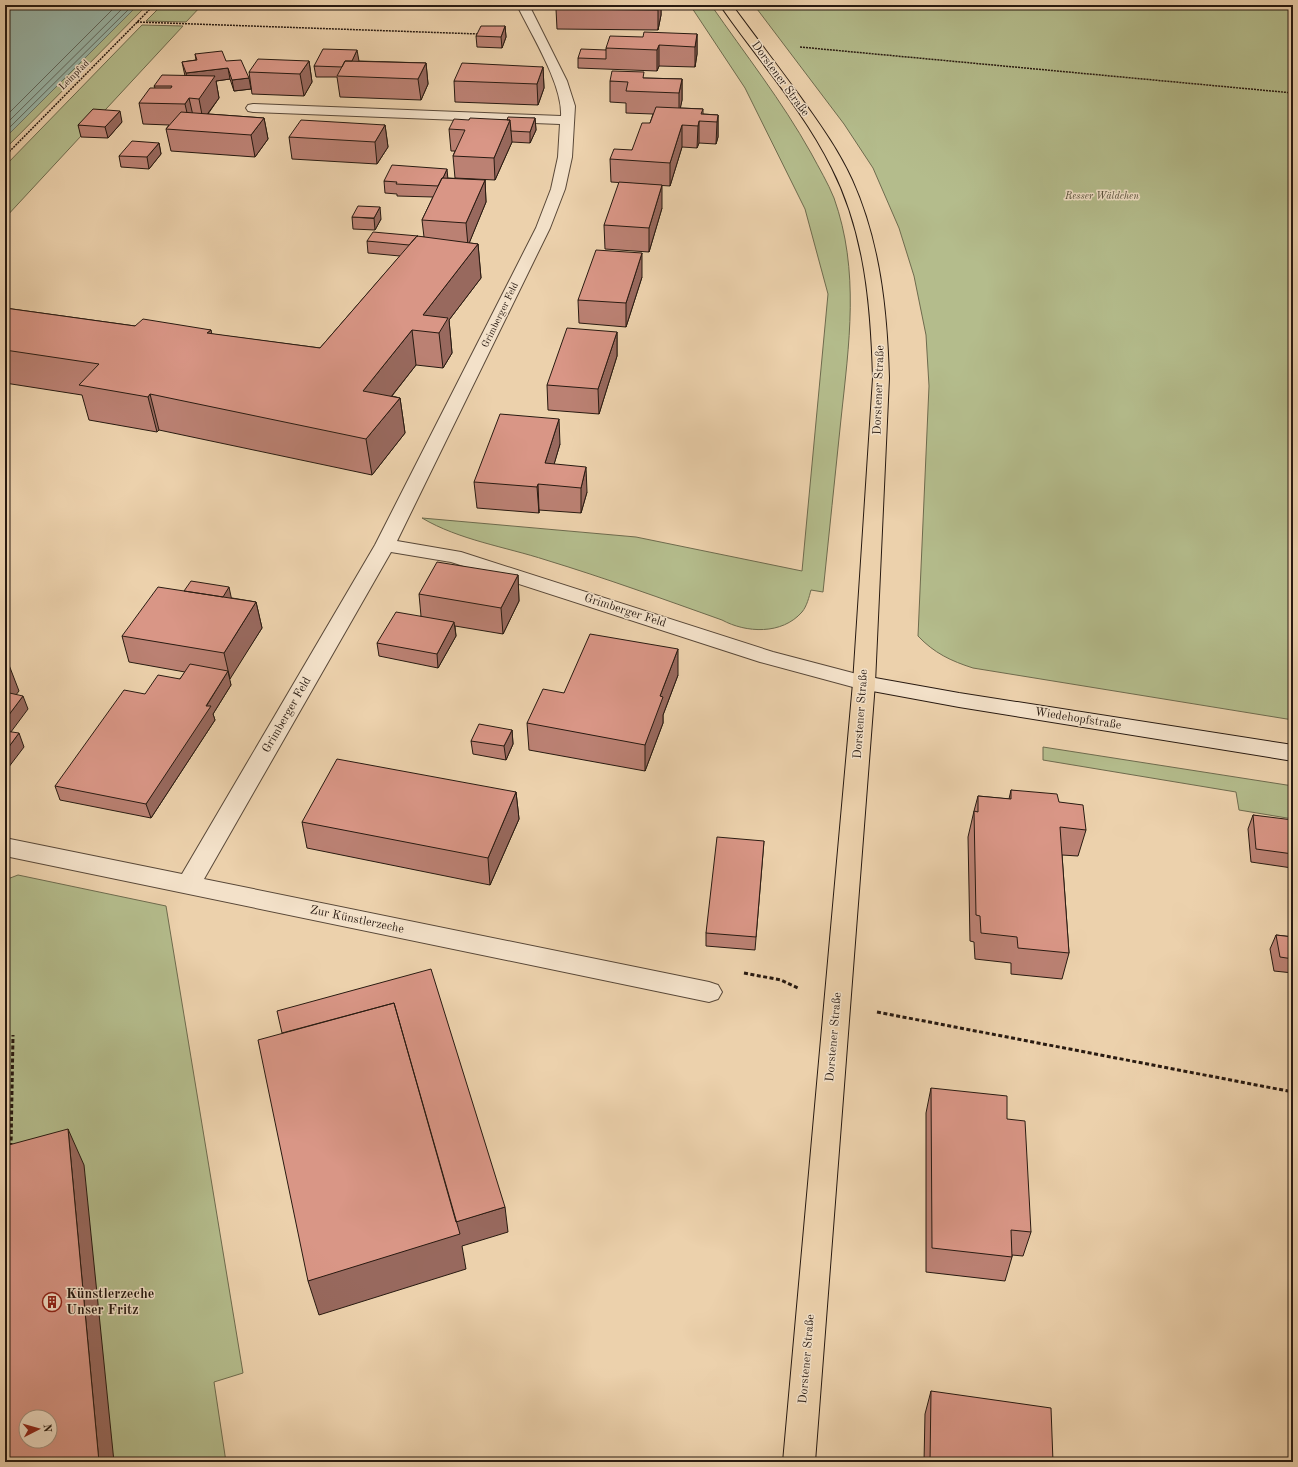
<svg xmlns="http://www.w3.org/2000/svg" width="1298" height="1467" viewBox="0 0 1298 1467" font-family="'Old Standard TT',serif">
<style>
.green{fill:#b4bc8c;stroke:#6e6b4e;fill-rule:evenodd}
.water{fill:#99b7aa;stroke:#6c786d}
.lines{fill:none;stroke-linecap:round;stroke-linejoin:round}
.shore{stroke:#60685e;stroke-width:1}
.minor-casing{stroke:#594838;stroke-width:2}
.secondary-casing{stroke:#281a11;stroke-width:2}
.primary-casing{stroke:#281a11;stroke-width:2}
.path-far1{stroke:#281a11;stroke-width:1.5;stroke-dasharray:2 1;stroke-linecap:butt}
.path{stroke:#281a11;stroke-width:3;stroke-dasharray:4 2.5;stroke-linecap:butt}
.minor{fill:#f3e1c9;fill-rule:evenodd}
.secondary{fill:#f3e1c9;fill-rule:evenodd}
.primary{fill:#ecd1ac;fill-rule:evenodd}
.wall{fill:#bb8173;stroke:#281a11}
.shaded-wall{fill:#98695e;stroke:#281a11}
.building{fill:#d99686;stroke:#281a11;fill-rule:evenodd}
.labels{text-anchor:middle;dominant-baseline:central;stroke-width:3;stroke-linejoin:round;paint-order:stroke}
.far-street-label{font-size:10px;fill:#281a11;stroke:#f3e1c9}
.far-park-label{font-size:10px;font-style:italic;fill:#524b36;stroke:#f3e1c9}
.street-label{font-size:12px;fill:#281a11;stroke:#f3e1c9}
.near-poi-label{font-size:14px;font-weight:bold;fill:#281a11;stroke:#f3e1c9;text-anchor:start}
</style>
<rect width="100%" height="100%" fill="#ecd1ac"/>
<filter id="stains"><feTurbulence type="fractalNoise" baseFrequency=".005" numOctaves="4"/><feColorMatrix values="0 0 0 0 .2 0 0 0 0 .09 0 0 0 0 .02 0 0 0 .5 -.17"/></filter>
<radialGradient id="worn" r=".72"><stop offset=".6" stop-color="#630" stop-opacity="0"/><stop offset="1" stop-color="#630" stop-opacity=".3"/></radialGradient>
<path class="green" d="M138 5H147L5 149V138Z
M162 5H202L186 22 146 21Z
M690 5H711C745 54 782 101 811 153 819 168 828 183 834 198 860 271 849 344 841 419 835 477 829 534 823 592L811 590C809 597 807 606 802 612 782 635 746 633 722 620 663 599 605 578 546 560 506 547 459 540 422 518L636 537 802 571 828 294 805 209 745 88Z
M754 5H1293V720L973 668C951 661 934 653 918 636L929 386 926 335 914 276 899 228 873 168 844 124Z
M142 25 183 26 5 218V166Z
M1043 747 1293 786V819L1239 810 1236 792 1043 760Z
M18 875 166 906 243 1373 214 1382 226 1462H5V880ZM26 1417H50V1441H26Z"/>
<path class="water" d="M5 5H138L5 138Z"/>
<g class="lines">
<path class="shore" d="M5 117 117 5
M5 125 126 5
M5 132 133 5"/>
<g class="minor-casing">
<path id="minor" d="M517 5H529L567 81 575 106 572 157 565 189 550 228 397 541 461 552 773 652 872 678 875 683 872 688 864 690 760 662 451 562 391 552 204 879 709 982 718 985 722 992 718 999 709 1002 5 856V838L182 874 375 545 536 228 551 189 558 157 560 124 253 112 248 111 246 108 248 105 253 104 561 116C563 85 531 34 517 5Z"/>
</g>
<g class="secondary-casing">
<path id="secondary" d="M864 676 959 693 1293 745V761L959 707 856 688 853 683 856 678Z"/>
</g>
<g class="primary-casing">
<path id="primary" d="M720 5H732C754 35 777 65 799 95 818 122 838 149 852 180 880 242 887 310 889 378L875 683 815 1462H783L853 683 873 378C871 306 865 233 832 168 803 109 757 59 720 5Z"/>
</g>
<path class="path-far1" d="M137 22 479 34
M800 47 1293 93
M5 156 154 5"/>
<path class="path" d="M744 973 781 980 798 988
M877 1012 1293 1092
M11 1147 13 1035"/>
<use href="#minor" class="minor"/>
<use href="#secondary" class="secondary"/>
<use href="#primary" class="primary"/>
</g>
<path class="wall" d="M555 5H661V15L658 30 557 29 556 9H555Z
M505 26 506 37 502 48 477 47 476 36Z
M697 34V54L695 67 659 66 657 71 578 68V58L606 50V48Z
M195 54 226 61 251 89 234 91 230 79 216 81 219 98 208 114 264 118 268 139 255 157 171 151 166 129 169 125 143 124 139 103 155 88 154 86 185 76 182 62 196 60Z
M309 61 312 82 304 96 252 94 249 72Z
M359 61 426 63 428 84 421 100 340 97 337 77H316L314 66Z
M543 67 544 88 538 105 455 102 454 81Z
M644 78 682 79V100L680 108 703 109V114L718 115V137L716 144 699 143 697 148 682 147 670 186 611 182 610 159 632 150 650 123 653 114 626 113V103L610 102V81Z
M535 118 536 130 530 143 512 142 495 180 455 178 453 156 455 151H451L449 129 469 120H507Z
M122 122 108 138 81 137 78 125Z
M385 125 388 147 377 164 292 159 289 137Z
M159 143 161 154 149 169 121 167 119 156Z
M448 178 485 180 486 202 469 243 478 244 481 278 449 320 452 353 443 368 416 365 392 396 400 398 405 433 372 475 159 430 157 432 89 420 82 395 5 383V308L135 326 211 330V334L320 348 400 256 368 253 367 241 424 237 422 220 433 197 397 196V194L385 193 384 181Z
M662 208 649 252 605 249 604 225Z
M352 217 381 219 375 230 353 229Z
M642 277 626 327 579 323 578 300Z
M617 332V356L599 414 548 410 547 385Z
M560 444 554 464 587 492 581 513 539 510V513L477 508 474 482Z
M518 575 519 601 503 634 455 626 456 636 438 668 379 656 377 643 421 616 419 594Z
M232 598 256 602 262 628 229 679 231 685 213 714 215 720 151 818 60 800 55 786 145 694 180 679 185 672 129 662 122 636Z
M678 675 663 715V723L645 771 529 750 527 723 564 693Z
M512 730 513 744 506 760 473 754 471 741Z
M1011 790 1059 802 1086 830 1078 856 1062 855 1069 953 1062 979 1011 974V963L975 959 974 942 970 941 968 837 974 811 978 796 1009 799Z
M516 792 519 819 490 885 307 848 302 822Z
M1253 815 1293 824V866L1292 868 1251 862 1248 829Z
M764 841 755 950 706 946V933Z
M1276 935 1293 937V973L1274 971 1270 949Z
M931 1088 1031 1232 1023 1256 1012 1255V1257L1005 1281 926 1272V1113Z
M931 1391 1053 1462H924L925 1414Z"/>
<path class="shaded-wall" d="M659 5H661V15L658 30V10Z
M505 26 506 37 502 48 501 37Z
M697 34V54L695 67V47Z
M659 45V66L657 71V50Z
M357 50 359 61 349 67Z
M309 61 312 82 304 96 300 74Z
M426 63 428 84 421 100 418 79Z
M543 67 544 88 538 105 537 84Z
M228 68 230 79 216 81 219 98 203 120 199 99 188 84 186 73Z
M249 78 251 89 234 91 232 80Z
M682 79V100L679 115V93Z
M189 98 194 120 190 126 185 104Z
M120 111 122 122 108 138 105 127Z
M718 115V137L716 144 717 122Z
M264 118 268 139 255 157 251 135Z
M535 118 536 130 530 143V132Z
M510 120 512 142 495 180 494 158Z
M699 121V143L697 148 698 126Z
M385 125 388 147 377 164 375 142Z
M682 125V147L670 186V163Z
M159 143 161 154 149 169 147 157Z
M447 169 448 180 439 186Z
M485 180 486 202 468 246 466 223Z
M662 185V208L649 252V228Z
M380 207 381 219 375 230 374 218Z
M478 244 481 278 449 320 452 353 443 368 439 333 423 315Z
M642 253V277L626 327V303Z
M211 330 218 365 207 333Z
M412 330 416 365 368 426 363 391Z
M617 332V356L599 414 598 389Z
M150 394 159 430 157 432 148 397Z
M400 398 405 433 372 475 366 439Z
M559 419 560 444 548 485 545 463Z
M586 467 587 492 581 513V488Z
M538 484 539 510V513L537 487Z
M518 575 519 601 503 634 501 608Z
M229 587 232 601 215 608Z
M256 602 262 628 230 679 224 653Z
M454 622 456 636 438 668 437 654Z
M678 649V675L663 715V723L645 771V745L660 696Z
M9 665 19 691 5 709V671Z
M228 671 231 685 213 714 215 720 151 818 146 804Z
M23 696 28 709 5 740V720Z
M512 730 513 744 506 760 504 746Z
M19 733 24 747 5 772V752Z
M516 792 519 819 490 885 488 858Z
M68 1129 84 1165 114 1462H99Z
M505 1207 508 1232 462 1246 466 1269 319 1315 308 1281 455 1222Z"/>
<path class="building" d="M557 5H659L658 10 556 9Z
M481 26H505L501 37 476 36Z
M644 32 697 34 695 47 659 45 657 50 606 48 610 36 643 37Z
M323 49 357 50 352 61H345L342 67 314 66Z
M581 49 606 50V59L578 58Z
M222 51 226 61 241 60 249 78 232 80 228 68 186 73 182 62 197 60 195 54Z
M258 59 309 61 300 74 249 72Z
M345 61 426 63 418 79 337 76Z
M462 63 543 67 537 84 454 81Z
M612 71 644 72 643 78 682 79 679 93 626 91 628 82 610 81Z
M162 75 215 76 199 99 189 98 185 104 139 103 150 88H171L172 86H154Z
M656 107 703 109 701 114 718 115 717 122 699 121 698 126 682 125 670 163 610 159 614 149 632 150 642 123H650Z
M93 109 120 111 105 127 78 125Z
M181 112 264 118 251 135 166 129Z
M508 117 535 118 530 132 511 131 510 120H507Z
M470 118 510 120 494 158 453 156 465 130 449 129 454 119 469 120Z
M301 120 385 125 375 142 289 137Z
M132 141 159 143 147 157 119 156Z
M392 165 447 169 443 178H442L438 186 396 184 397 182 384 181Z
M442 178 485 180 466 223 422 220Z
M619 182 662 185 649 228 604 225Z
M358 206 380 207 374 218 352 217Z
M373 232 418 236H417L409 245 367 241Z
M417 236 478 244 423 315 448 318 439 333 412 330 363 391 400 398 366 439 150 394 148 397 79 385 99 364 5 350V308L135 326 143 319 211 330 207 333 320 348Z
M596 250 642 253 626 303 578 300Z
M567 328 617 332 598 389 547 385Z
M500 414 559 419 545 463 586 467 581 488 538 484 537 487 474 482Z
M437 562 518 575 501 608 419 594Z
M191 581 229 587 223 597 184 591Z
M158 587 256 602 224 653 122 636Z
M396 612 454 622 437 654 377 643Z
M590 634 678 649 660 696 663 697 645 745 527 723 543 689 564 693Z
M5 664 9 665 5 671Z
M190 664 228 671 206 706H211L146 804 55 786 124 690 145 694 158 675 180 679Z
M5 692 23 696 5 720Z
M479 724 512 730 504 746 471 741Z
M5 731 19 733 5 752Z
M337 759 516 792 488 858 302 822Z
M1011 790 1057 794 1059 802 1083 805 1086 830 1060 827 1069 953 1018 948 1017 937 981 933 980 916 976 915 974 811 978 812V796L1011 799Z
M1253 815 1293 820V854L1256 849Z
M717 837 764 841 756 937 706 933Z
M1276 935 1293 937V959L1280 957Z
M431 969 505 1207 456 1222 394 1003 282 1033 277 1011Z
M394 1003 460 1234 308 1281 258 1040Z
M931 1088 1007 1096V1119L1025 1121 1031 1232 1011 1230 1012 1257 932 1248Z
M68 1129 99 1462H5V1146ZM26 1417H50V1441H26Z
M931 1391 1051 1408 1053 1462H930Z"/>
<defs>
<g id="building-ring" transform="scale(1)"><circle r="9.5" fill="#f3e1c9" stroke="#8f2418" stroke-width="1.5"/><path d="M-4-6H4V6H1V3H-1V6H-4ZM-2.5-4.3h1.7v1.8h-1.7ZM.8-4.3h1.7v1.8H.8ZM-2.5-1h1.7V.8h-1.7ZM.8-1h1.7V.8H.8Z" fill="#8f2418"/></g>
</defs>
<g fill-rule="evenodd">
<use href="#building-ring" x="52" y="1302"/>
</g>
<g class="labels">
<g class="far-street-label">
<text transform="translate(74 75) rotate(-45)">Leinpfad</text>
<text transform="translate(500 315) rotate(-64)">Grimberger Feld</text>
</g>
<g class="far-park-label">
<text x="1102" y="196">Resser Wäldchen</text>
</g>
<g class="street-label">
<text transform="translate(780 79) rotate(54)">Dorstener Straße</text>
<text transform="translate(879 390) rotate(-88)">Dorstener Straße</text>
<text transform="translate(625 611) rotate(18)">Grimberger Feld</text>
<text transform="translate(861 714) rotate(-86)">Dorstener Straße</text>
<text transform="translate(287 715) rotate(-60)">Grimberger Feld</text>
<text transform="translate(1078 719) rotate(9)">Wiedehopfstraße</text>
<text transform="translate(357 920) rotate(12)">Zur Künstlerzeche</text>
<text transform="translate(834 1037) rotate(-85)">Dorstener Straße</text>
<text transform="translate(807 1359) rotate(-85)">Dorstener Straße</text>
</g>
<g class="near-poi-label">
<text x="66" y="1294">Künstlerzeche<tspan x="66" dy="16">Unser Fritz</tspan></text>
</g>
</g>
<rect width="1298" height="1467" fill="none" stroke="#ecd1ac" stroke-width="20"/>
<rect x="6" y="6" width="1286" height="1455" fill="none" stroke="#281a11" stroke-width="2"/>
<rect x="10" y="10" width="1278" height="1447" fill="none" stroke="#281a11"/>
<g transform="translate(38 1429) rotate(84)"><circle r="19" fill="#f3e1c9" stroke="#a2917f"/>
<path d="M0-3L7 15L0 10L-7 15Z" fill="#8f2418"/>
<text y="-6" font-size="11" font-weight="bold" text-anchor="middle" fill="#281a11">N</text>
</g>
<rect width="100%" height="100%" filter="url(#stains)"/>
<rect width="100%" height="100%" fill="url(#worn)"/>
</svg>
